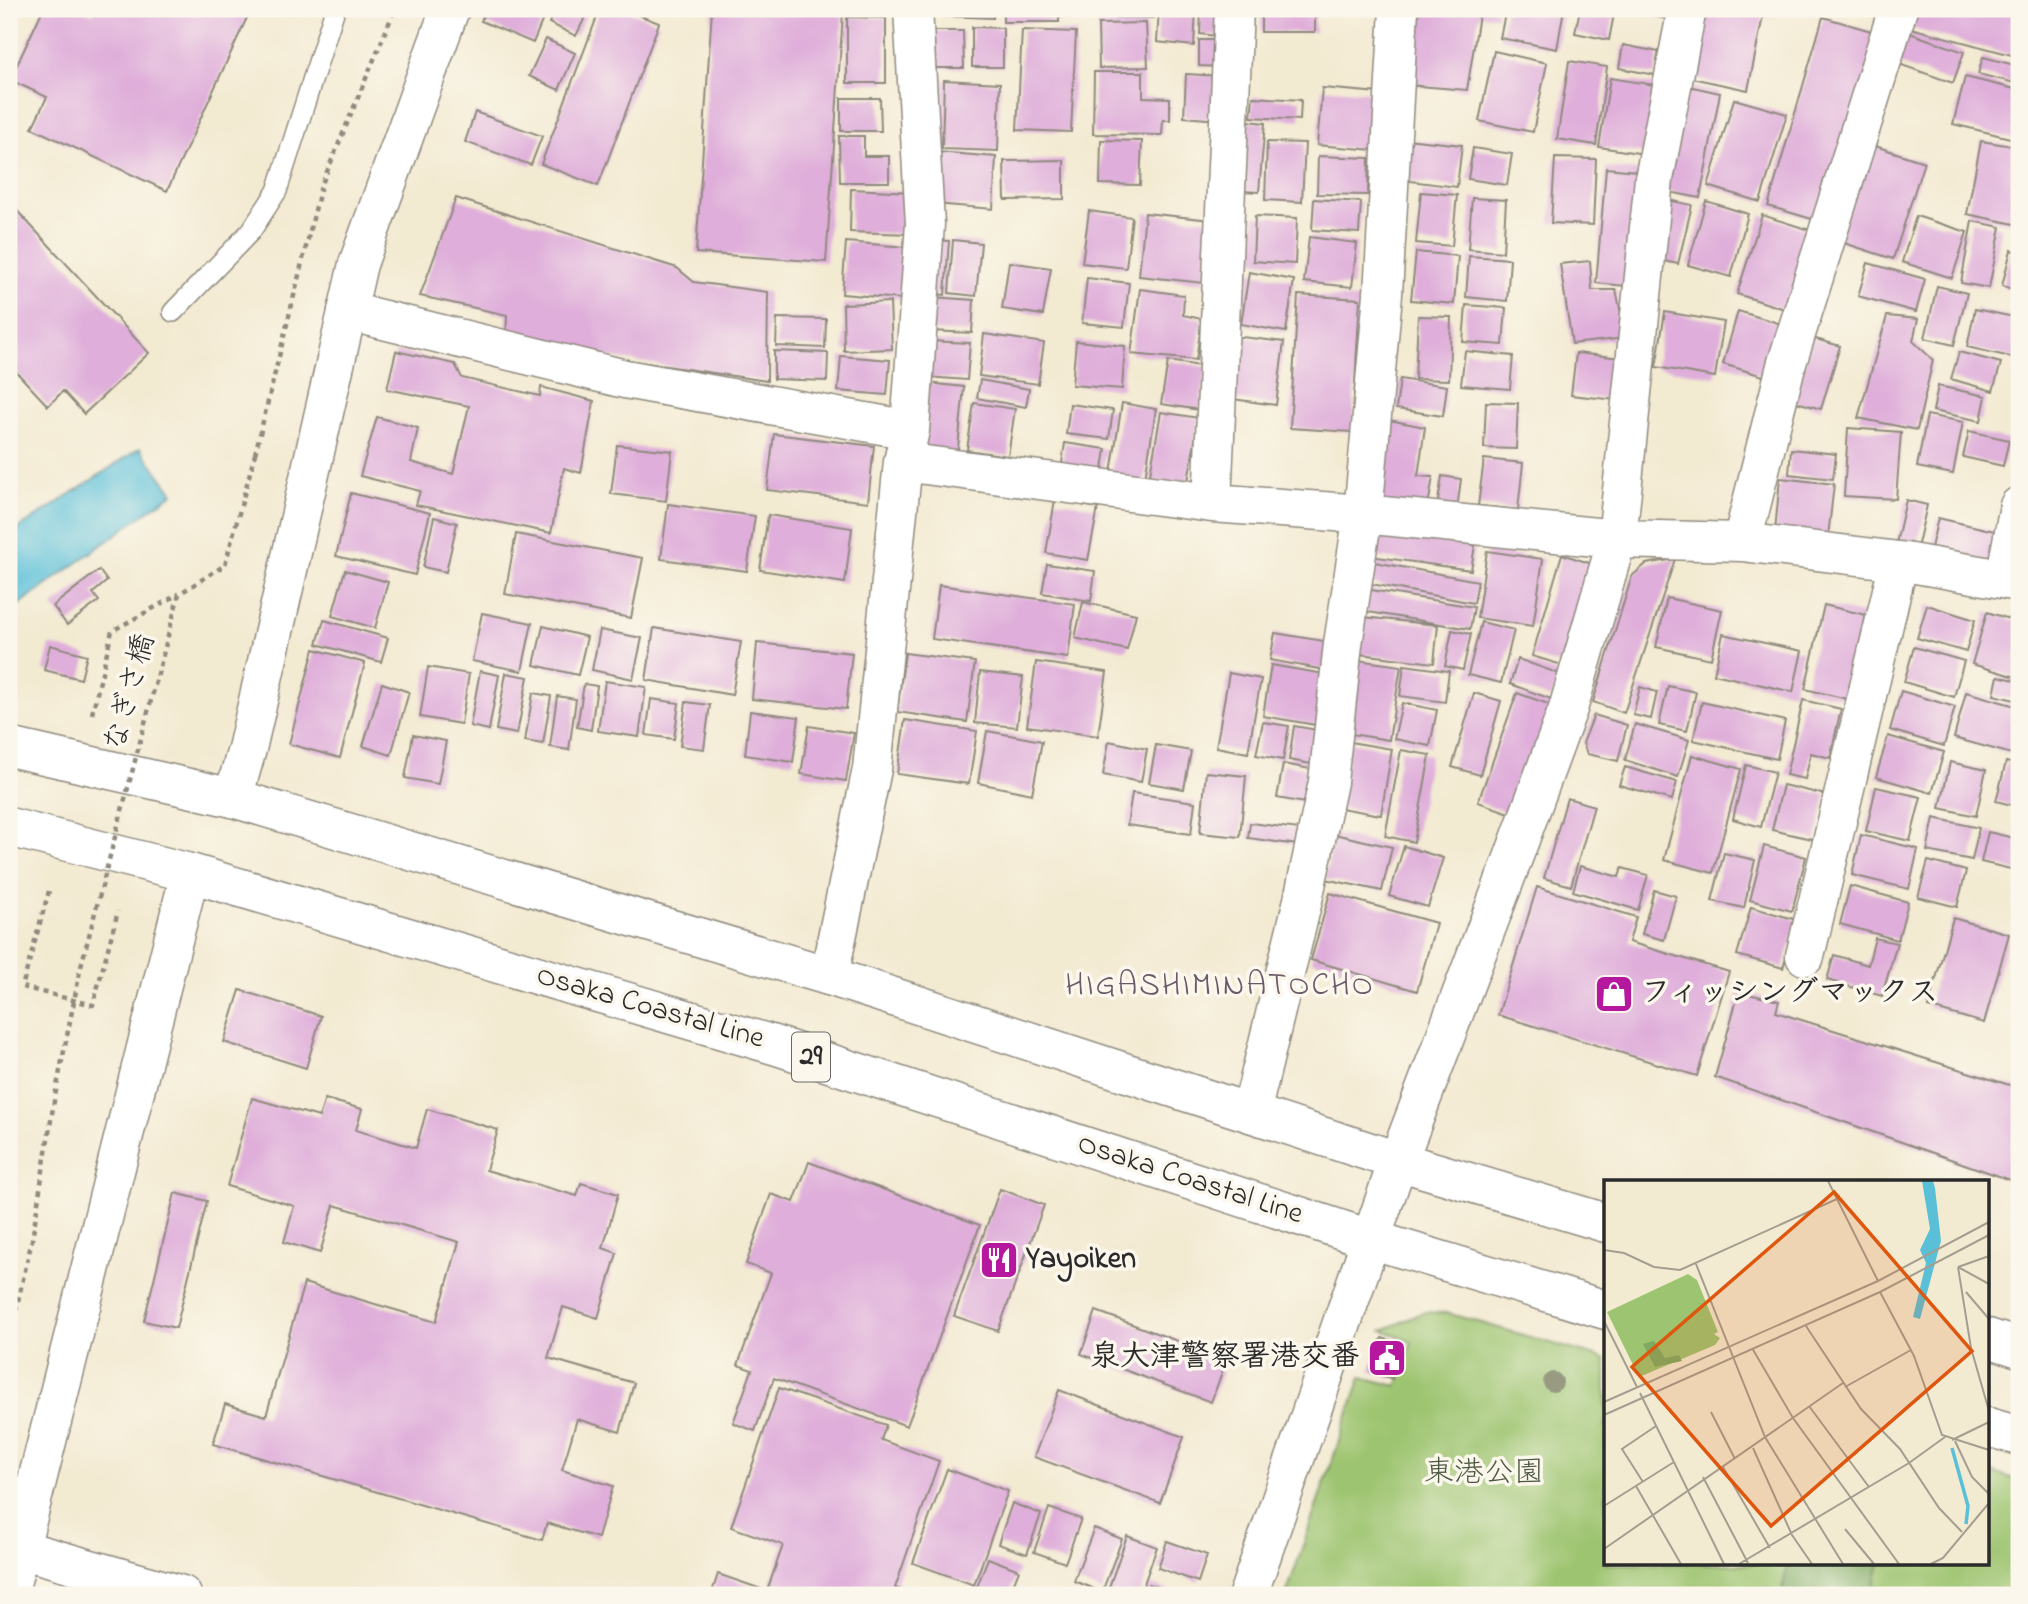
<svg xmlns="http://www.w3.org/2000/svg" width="2028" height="1604" viewBox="0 0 2028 1604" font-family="'Indie Flower','Klee One',sans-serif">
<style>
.green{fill:#9dc470;stroke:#64784e;stroke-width:2}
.forest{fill:#7eaa62;stroke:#546a46;stroke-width:2}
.water{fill:#5ac0d8;stroke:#427682;stroke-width:2}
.building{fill:#dfaeda}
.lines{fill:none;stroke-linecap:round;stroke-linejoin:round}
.service-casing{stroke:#8f8a7e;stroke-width:22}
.minor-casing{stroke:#8f8a7e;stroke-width:41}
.tertiary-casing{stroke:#8f8a7e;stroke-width:41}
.primary-casing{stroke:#8f8a7e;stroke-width:41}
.path{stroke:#8f8a7e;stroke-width:4.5;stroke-dasharray:5 5;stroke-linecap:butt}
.service{stroke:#fff;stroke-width:19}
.minor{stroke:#fff;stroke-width:38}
.tertiary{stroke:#fff;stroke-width:38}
.primary{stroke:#fff;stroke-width:38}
.path-bridge{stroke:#8f8a7e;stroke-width:4.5;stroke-dasharray:5 5;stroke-linecap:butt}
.tree{fill:#989a82}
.labels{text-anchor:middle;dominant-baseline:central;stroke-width:7;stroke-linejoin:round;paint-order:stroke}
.shield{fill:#fbf7ec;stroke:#696865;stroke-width:2}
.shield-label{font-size:28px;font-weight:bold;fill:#2b2b2b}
.street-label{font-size:30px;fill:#2b2b2b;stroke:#fbf7ec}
.poi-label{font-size:30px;font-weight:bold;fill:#2b2b2b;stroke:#fbf7ec;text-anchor:start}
.park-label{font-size:30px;fill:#4d5940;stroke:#fbf7ec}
.neighbourhood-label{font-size:32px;letter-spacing:2px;fill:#6a5968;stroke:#fbf7ec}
.inset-river{fill:none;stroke:#5ac0d8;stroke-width:3.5}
.inset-road{fill:none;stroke:#a39e8f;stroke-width:2}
.view{fill:#df570e;fill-opacity:0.15;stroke:#df570e;stroke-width:3.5}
.inset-edge{fill:none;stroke:#2b2b2b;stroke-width:3.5}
</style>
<rect width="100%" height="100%" fill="#fbf7ec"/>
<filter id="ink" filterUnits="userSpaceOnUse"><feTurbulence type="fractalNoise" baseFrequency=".0143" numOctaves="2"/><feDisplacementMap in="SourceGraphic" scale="14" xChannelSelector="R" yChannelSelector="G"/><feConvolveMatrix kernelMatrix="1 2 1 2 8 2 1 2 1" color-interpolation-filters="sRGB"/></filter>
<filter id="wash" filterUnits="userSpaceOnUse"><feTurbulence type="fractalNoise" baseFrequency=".00686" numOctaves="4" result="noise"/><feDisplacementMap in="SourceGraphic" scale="28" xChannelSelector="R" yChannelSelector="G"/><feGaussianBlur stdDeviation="1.57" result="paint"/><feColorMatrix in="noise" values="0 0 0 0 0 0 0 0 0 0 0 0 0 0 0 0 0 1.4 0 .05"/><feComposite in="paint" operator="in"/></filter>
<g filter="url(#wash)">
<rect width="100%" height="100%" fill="#f3ead2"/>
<path class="green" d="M1425 1312 1447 1313 1606 1359V1564H1988V1471L2015 1479 2019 1485 2017 1595H1286L1361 1377 1397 1386 1412 1342 1383 1330Z"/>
<path class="forest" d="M1787 1564H1880L1871 1595H1782Z"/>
<path class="water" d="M140 448 173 493 9 612V535Z"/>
<g id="blocks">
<path class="building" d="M43 9H81L93 14 95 9H251L167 191 32 128 47 97 10 80Z
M486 9H547L533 43 481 21Z
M555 9H589L576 36 549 23Z
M600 9H623L659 23 598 186 541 164Z
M712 9H788L843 13 826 262 696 253Z
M943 9H993V18L943 16Z
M1003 9H1059V22H1003Z
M1107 9H1153V18L1107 17Z
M1159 9H1196L1194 46 1157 42Z
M1201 9H1227L1225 37 1200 34Z
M1261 9H1315V32H1261Z
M1414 9H1498L1496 16 1479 15 1467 90 1407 85Z
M1506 9H1564L1557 49 1500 38Z
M1580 9H1615L1609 40 1575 33Z
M1627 9H1669L1666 19Z
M1697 9H1729L1763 16 1748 90 1682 76Z
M1908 9H2019V57L1903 26Z
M847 17 886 18V83H847Z
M1823 17 1878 33 1822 222 1768 206Z
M1146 23 1148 67 1099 68 1098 24Z
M972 27 1003 28V67H972Z
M1022 30 1076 32 1071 132 1017 130Z
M922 31H963L964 68H923Z
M1904 31 1964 52 1953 83 1893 62Z
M546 39 575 53 559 90 529 76Z
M1199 40H1222V67L1199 66Z
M1623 45 1659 52 1655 75 1619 68Z
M1494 51 1547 63 1533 132 1479 121Z
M1983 57 2019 66V84L1978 74Z
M1569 61 1607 67 1596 145 1557 139Z
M1094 72H1143V97L1170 98V120H1163L1162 135 1093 134Z
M1186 74 1221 76 1218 120 1184 117Z
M1965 77 2019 90 2018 140 1953 124Z
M1610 78 1655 85 1645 154 1599 147Z
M944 80 1000 83 998 151 942 149Z
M1679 84 1720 93 1700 198 1659 190Z
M1322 88 1379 93 1374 150 1317 145Z
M1253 97 1301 100 1300 120 1251 117Z
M841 98H880L881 131H841Z
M1734 99 1787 114 1760 202 1708 186Z
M475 112 542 136 531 165 465 142Z
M1248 121 1265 123 1259 192 1242 191Z
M839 136H864V156H889V182H840Z
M1406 139 1462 145 1457 187 1402 180Z
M1101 140 1142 141 1140 185 1100 184Z
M1981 141 2019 147 2014 178 2019 180V225L1967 214Z
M1267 142 1305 143 1302 202 1265 200Z
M1866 143 1924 162 1893 259 1835 240Z
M1473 148 1512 154 1507 185 1468 179Z
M938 152 996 157 993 209 935 204Z
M1318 156 1369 158 1368 195 1317 194Z
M1555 158 1596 159 1593 225 1551 223Z
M1064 160V199L1005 200 1004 161Z
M1606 168 1647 172 1636 287 1596 283Z
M851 189 913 192 912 234 850 232Z
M1421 192 1457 195 1452 246 1416 243Z
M456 198 677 268 694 282 768 292 767 381 506 342 507 315 420 296Z
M1472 198 1506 200 1503 252 1468 249Z
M1314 199 1361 202 1359 233 1312 230Z
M1663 199 1692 205 1678 264 1655 259Z
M1706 201 1748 214 1731 277 1688 265Z
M9 202 149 353 84 414 63 391 48 406 9 364V339L13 336 9 332Z
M1089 211 1132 217 1126 268 1082 263Z
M1145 213 1211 220 1204 283 1139 276Z
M1762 215 1819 233 1794 312 1737 294Z
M1255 216 1297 218 1295 264 1253 261Z
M1916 216 1967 232 1952 278 1902 262Z
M1972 221 2001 227 1989 288 1961 283Z
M1309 237 1357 243 1352 287 1304 282Z
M931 240 949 241 945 295 926 293Z
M953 240 981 243 976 296 949 293Z
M846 242 917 248 913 300 842 294Z
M2011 250 2019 252V291L2002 286Z
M1416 252 1458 256 1454 304 1411 300Z
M1469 256 1510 259 1507 301 1466 297Z
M1590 261 1592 290H1616L1626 338 1572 344 1560 264Z
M1009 262 1051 268 1043 315 1002 309Z
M1868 263 1925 279 1916 312 1858 296Z
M1249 272 1294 280 1286 332 1241 324Z
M1087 278 1129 283 1124 327 1082 323Z
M1937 286 1967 293 1954 345 1925 338Z
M1140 289 1184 295 1183 315 1202 319 1196 360 1131 354Z
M1298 295 1360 299 1352 432 1290 428Z
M932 297 974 300 972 333 931 331Z
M890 302 892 349 844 351 843 304Z
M1466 305 1506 308 1503 345 1463 342Z
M1975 309 2019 318V359L1967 347Z
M1738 311 1788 326 1773 379 1723 364Z
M1665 312 1724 322 1715 377 1656 367Z
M1418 316 1451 317 1449 380 1415 379Z
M1887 316 1918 319 1913 341 1933 360 1917 430 1858 418Z
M777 318 826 319 825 348 776 346Z
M984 334 1044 343 1038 384 979 376Z
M1233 336 1284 342 1276 405 1225 398Z
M1812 338 1840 346 1821 409 1793 401Z
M929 341 970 343 967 380 927 377Z
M1076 341 1125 346 1122 389 1072 385Z
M396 351 455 364 462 378 540 396 541 387 594 401 581 473 564 468 551 533 416 505 420 491 360 476 377 417 418 428 411 462 453 474 469 406 387 389Z
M774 351 828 353 827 381 774 379Z
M1465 351 1513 356 1510 389 1461 385Z
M1959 352 2001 363 1993 391 1951 379Z
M1576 353 1621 358 1616 400 1571 395Z
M841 356 890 360 887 395 838 391Z
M1168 361 1207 367 1200 410 1161 404Z
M1400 379 1447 386 1443 416 1396 409Z
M980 380 1029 389 1026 407 977 398Z
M928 383 964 387 957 458 921 455Z
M1938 386 1986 396 1981 421 1933 411Z
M1486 402 1518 403 1516 449 1484 448Z
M974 403 1015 409 1008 456 967 450Z
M1122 403 1156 409 1144 484 1110 479Z
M1070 404 1113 410 1109 439 1066 434Z
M1161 412 1199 418 1187 487 1149 480Z
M1927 415 1963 422 1953 474 1917 467Z
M1389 420 1425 427 1418 476 1433 477 1427 512 1378 505Z
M1848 428 1901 432 1896 499 1844 496Z
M1969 431 2009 440 2003 466 1963 457Z
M774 434 874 446 868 502 767 490Z
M1065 443 1106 449 1102 476 1061 470Z
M617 445 672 451 666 501 611 494Z
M1791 449 1836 454 1833 479 1789 474Z
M1484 459 1523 463 1518 510 1478 506Z
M1442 476 1461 479 1456 517 1436 514Z
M1780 478 1834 484 1828 537 1775 531Z
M351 493 430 513 415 575 336 556Z
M1055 500 1098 508 1088 560 1046 553Z
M1906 500 1927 505 1915 557 1894 552Z
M668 504 755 516 747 571 661 559Z
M768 515 852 528 845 583 760 570Z
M434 517 457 523 446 572 423 567Z
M1938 518 2003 533 1994 571 1929 556Z
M1373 531 1475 545 1471 570 1370 556Z
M516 534 643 558 631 618 505 594Z
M1487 551 1543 559 1533 626 1477 618Z
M1562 554 1592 564 1562 665 1532 656Z
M1675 559 1624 713 1593 702 1632 576 1646 564Z
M1369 561 1478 581 1474 603 1366 583Z
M1047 564 1095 571 1091 601 1042 593Z
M99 570 107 581 93 593 99 601 67 625 53 606Z
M345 570 388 582 375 628 332 616Z
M939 585 1075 604 1068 658 932 639Z
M1365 589 1474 607 1470 629 1362 611Z
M1667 598 1722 610 1711 659 1656 647Z
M1083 602 1136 614 1127 650 1075 638Z
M1824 605 1866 615 1847 699 1805 689Z
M1927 605 1975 620 1966 652 1917 638Z
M1987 612 2019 622V678L1972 664Z
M482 613 532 623 522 671 472 661Z
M1363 617 1438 625 1434 663 1360 654Z
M324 620 388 638 381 662 317 644Z
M1481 622 1514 630 1501 683 1468 675Z
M543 626 587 637 578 675 534 665Z
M654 628 741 642 732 695 646 680Z
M600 630 642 638 633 679 592 670Z
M1452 630 1471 634 1463 670 1445 666Z
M1275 633 1330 642 1325 670 1270 660Z
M1723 634 1802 651 1793 692 1714 674Z
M757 643 852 653 846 709 752 699Z
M50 645 87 655 81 679 44 670Z
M1914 647 1964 661 1954 697 1904 682Z
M314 649 365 663 340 758 289 744Z
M905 653 975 662 967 722 897 712Z
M1518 659 1560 674 1551 699 1510 684Z
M1357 660 1401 666 1389 740 1345 733Z
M1036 662 1107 672 1098 736 1027 726Z
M1271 665 1330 675 1322 726 1263 716Z
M1404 665 1449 671 1445 702 1400 696Z
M428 667 469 674 461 724 420 717Z
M480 671 499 675 489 730 470 726Z
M980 672 1023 677 1017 727 975 723Z
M506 673 528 677 517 734 496 730Z
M1229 673 1261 679 1248 753 1216 747Z
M1998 676 2019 681V701L1994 695Z
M605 681 646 687 639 737 598 731Z
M382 683 409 692 391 755 363 746Z
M584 684 597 686 591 730 577 727Z
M1668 686 1696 692 1687 731 1659 725Z
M1640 687 1657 692 1651 719 1633 715Z
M1901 691 1955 707 1944 746 1890 730Z
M1966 692 2019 707V756L1954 738Z
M533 693 551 696 543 744 525 741Z
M1474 693 1501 701 1480 775 1452 767Z
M1517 693 1554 706 1515 815 1478 802Z
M557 696 576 699 569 750 550 747Z
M651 699 679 703 674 739 646 735Z
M1803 700 1841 709 1830 758 1811 753 1805 779 1786 775Z
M686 702 710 705 704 749 680 746Z
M1702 702 1785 721 1777 759 1693 740Z
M1402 703 1437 710 1430 746 1394 739Z
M750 711 799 717 793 762 745 755Z
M1594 715 1627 725 1618 761 1587 754 1583 743Z
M905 720 977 731 969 784 897 774Z
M1263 722 1289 726 1283 760 1256 755Z
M1635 724 1689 740 1678 777 1625 760Z
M809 726 854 733 846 781 801 774Z
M1294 726 1323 731 1317 765 1289 760Z
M987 731 1042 741 1032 794 978 783Z
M413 735 446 741 438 784 405 778Z
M1888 736 1944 752 1932 793 1876 777Z
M1109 741 1147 749 1141 782 1103 775Z
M1350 742 1392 749 1381 815 1340 808Z
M1156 745 1191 751 1184 789 1149 783Z
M1401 750 1430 755 1414 842 1385 836Z
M1692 755 1741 769 1713 873 1664 860Z
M1950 762 1986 770 1976 816 1940 808Z
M2006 762 2019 765V807L1996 801Z
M1283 764 1311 769 1305 803 1277 798Z
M1746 765 1775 772 1761 827 1733 819Z
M1625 767 1677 782 1672 800 1619 785Z
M1206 772 1246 776 1240 837 1200 833Z
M1783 785 1826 795 1816 840 1772 830Z
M1876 787 1921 797 1910 841 1866 831Z
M1132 793 1195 802 1191 834 1127 825Z
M1567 798 1594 806 1571 886 1544 878Z
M1934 818 1979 828 1972 860 1927 851Z
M1250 823 1300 829 1298 845 1248 838Z
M1988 832 2019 839V871L1981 862Z
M1334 834 1392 847 1382 891 1325 879Z
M1861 835 1918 849 1909 889 1852 875Z
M1404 846 1443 858 1428 907 1389 896Z
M1764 846 1806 857 1792 911 1750 900Z
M1724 853 1755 860 1744 908 1712 901Z
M1928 861 1966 871 1957 907 1918 897Z
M1580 866 1619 877 1622 868 1648 875 1638 910 1573 891Z
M1850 886 1908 902 1898 940 1840 924Z
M1537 887 1636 917 1629 942 1729 972 1697 1076 1498 1015Z
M1654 890 1676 896 1664 940 1642 934Z
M1330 893 1436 923 1417 991 1311 960Z
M1751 907 1797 920 1783 968 1737 955Z
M1953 918 2009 934 1984 1023 1928 1007Z
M1875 938 1897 943 1882 996 1827 980 1834 955 1868 965Z
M240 990 321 1016 306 1068 224 1042Z
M1739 992 1779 1001 1776 1012 2019 1088V1183L1715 1077Z
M252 1098 319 1117 325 1099 362 1109 356 1130 416 1148 427 1109 498 1130 486 1170 577 1196 581 1183 618 1194 603 1248 617 1253 598 1318 563 1307 548 1358 634 1383 620 1432 577 1419 562 1470 613 1486 598 1538 547 1523 542 1540 213 1444 225 1404 266 1416 304 1283 436 1322 459 1242 334 1205 320 1253 284 1242 294 1206 227 1186Z
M809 1162 980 1225 907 1426 774 1378 755 1431 733 1423 752 1370 738 1365 771 1273 746 1264 771 1194 794 1202Z
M1000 1189 1044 1205 998 1331 954 1316Z
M175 1193 207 1201 176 1328 144 1321Z
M1096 1311 1227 1359 1211 1402 1081 1354Z
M1382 1338 1404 1345 1392 1379 1370 1371Z
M779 1388 886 1425 881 1440 939 1461 895 1588 916 1595H711L718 1574 767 1591 783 1545 731 1527Z
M1059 1390 1184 1437 1160 1503 1034 1457Z
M947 1469 1008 1491 974 1585 913 1563Z
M1012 1503 1041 1514 1027 1554 998 1544Z
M1049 1508 1081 1519 1065 1563 1034 1552Z
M1094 1528 1122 1539 1102 1592 1074 1581Z
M1127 1536 1157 1547 1140 1595H1114L1107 1593Z
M1167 1541 1207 1555 1198 1582 1158 1568Z
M988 1558 1019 1570 1009 1595H974Z
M1149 1584 1182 1595H1146Z"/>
</g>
</g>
<g filter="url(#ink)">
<use href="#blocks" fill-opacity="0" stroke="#8f8a7e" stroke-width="2"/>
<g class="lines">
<g class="service-casing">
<path id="service" d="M173 312 251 231 277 191 335 9"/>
</g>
<g class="minor-casing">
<path id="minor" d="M347 311 625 379 910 430
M903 462 1212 503 1363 514 1617 539 1742 542 1899 561 2019 582
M1212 503 1234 9
M1742 542 1786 366 1898 9
M2005 578 2019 506
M1805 956 1899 561
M829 976 872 769 903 462 910 430 925 224 913 9
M1251 1113 1303 900 1328 782 1343 644 1363 514 1383 294 1399 9
M1248 1595 1398 1161 1512 861 1568 709 1617 539 1654 179 1687 9"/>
</g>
<g class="tertiary-casing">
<path id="tertiary" d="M233 798 247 749 358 264 450 9
M20 1549 182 1595
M9 1592 190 873"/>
</g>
<g class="primary-casing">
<path id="primary" d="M9 747 233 798 829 976 1398 1161 1606 1223
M9 827 190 873 774 1045 1370 1239 1606 1310
M1988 1338 2019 1348
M1988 1427 2019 1436"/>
</g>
<path class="path" d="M255 454 321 186 395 9
M92 714 112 631 179 594
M49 891 22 987 93 1005 118 911
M9 1340 32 1240 54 1101 81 966"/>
<use href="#service" class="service"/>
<use href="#minor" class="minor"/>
<use href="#tertiary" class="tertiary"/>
<use href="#primary" class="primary"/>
<path class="path-bridge" d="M81 966 179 594 225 565 255 454"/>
</g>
<circle class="tree" cx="1553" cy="1382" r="10"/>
</g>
<defs>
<g id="shop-square" transform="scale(2.0125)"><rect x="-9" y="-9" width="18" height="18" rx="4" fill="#b5179e" stroke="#fbf7ec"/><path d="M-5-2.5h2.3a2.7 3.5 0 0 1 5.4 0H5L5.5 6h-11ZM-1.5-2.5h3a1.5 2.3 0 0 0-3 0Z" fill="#fff"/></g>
<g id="restaurant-square" transform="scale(2.0125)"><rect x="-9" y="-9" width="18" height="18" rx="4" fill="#b5179e" stroke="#fbf7ec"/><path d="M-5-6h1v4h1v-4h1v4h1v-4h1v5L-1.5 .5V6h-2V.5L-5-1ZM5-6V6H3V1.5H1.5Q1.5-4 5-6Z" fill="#fff"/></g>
<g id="civic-square" transform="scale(2.0125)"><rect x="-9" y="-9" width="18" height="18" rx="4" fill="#b5179e" stroke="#fbf7ec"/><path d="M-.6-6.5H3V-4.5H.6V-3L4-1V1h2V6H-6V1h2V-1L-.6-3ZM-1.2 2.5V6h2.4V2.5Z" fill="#fff"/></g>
</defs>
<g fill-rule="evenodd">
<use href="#shop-square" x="1614" y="994"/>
<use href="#restaurant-square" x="999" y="1260"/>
<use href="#civic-square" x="1387" y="1358"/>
</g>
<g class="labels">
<rect class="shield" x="792" y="1032.5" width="38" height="49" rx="5"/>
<g class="shield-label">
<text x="811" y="1057">29</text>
</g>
<g class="street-label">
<text transform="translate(131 693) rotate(-75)">なぎさ橋</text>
<text transform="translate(650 1008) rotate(16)">Osaka Coastal Line</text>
<text transform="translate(1190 1180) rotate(18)">Osaka Coastal Line</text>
</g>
<g class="poi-label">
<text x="1641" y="994">フィッシングマックス</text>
<text x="1026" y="1260">Yayoiken</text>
<text x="1360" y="1358" text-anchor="end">泉大津警察署港交番</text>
</g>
<g class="park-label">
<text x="1484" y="1474">東港公園</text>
</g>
<g class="neighbourhood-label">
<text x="1220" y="986">HIGASHIMINATOCHO</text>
</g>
</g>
<g transform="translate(1604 1180)">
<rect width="385" height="385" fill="#f3ead2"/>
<path d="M84 94 93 100 114 152 110 154 116 158 111 165 35 197 3 132Z" fill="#9dc470"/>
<path d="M50 161 61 178 75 175 78 181 51 187 39 164Z" fill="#7eaa62"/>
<path d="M318 1H329L331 8 337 61 316 139 309 137 322 83 316 70 326 49Z" fill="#5ac0d8"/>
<path class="inset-river" d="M348 268 364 326 362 344"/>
<path class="inset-road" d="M224 1 274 101M0 70 20 73 50 87 76 90 233 19M92 84 161 257 239 384M354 87 367 168 385 231M354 87 385 104M354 87 385 76M276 112 310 176 338 255 385 270M362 112 385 139M0 141 33 207M202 146 257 229 296 269 335 328 358 352M148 168 189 238 295 384M241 207 307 170M36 213 120 384M0 222 274 101 385 42M205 226 265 307M107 232 131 279M0 235 276 112 385 55M348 260 385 242M351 261 368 297 385 314M149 268 188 355 208 384M119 287 166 368M99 297 144 383M39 302 18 269 52 246M32 306 77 384M0 326 70 282M241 349 270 384M0 369 239 203M135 384 305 283 341 257M327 384 339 378 385 323"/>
<path class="view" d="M230 12 368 171 167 346 28 187Z"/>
<rect width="385" height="385" class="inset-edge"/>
</g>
<rect width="2028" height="1604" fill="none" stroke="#fbf7ec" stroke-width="35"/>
</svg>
